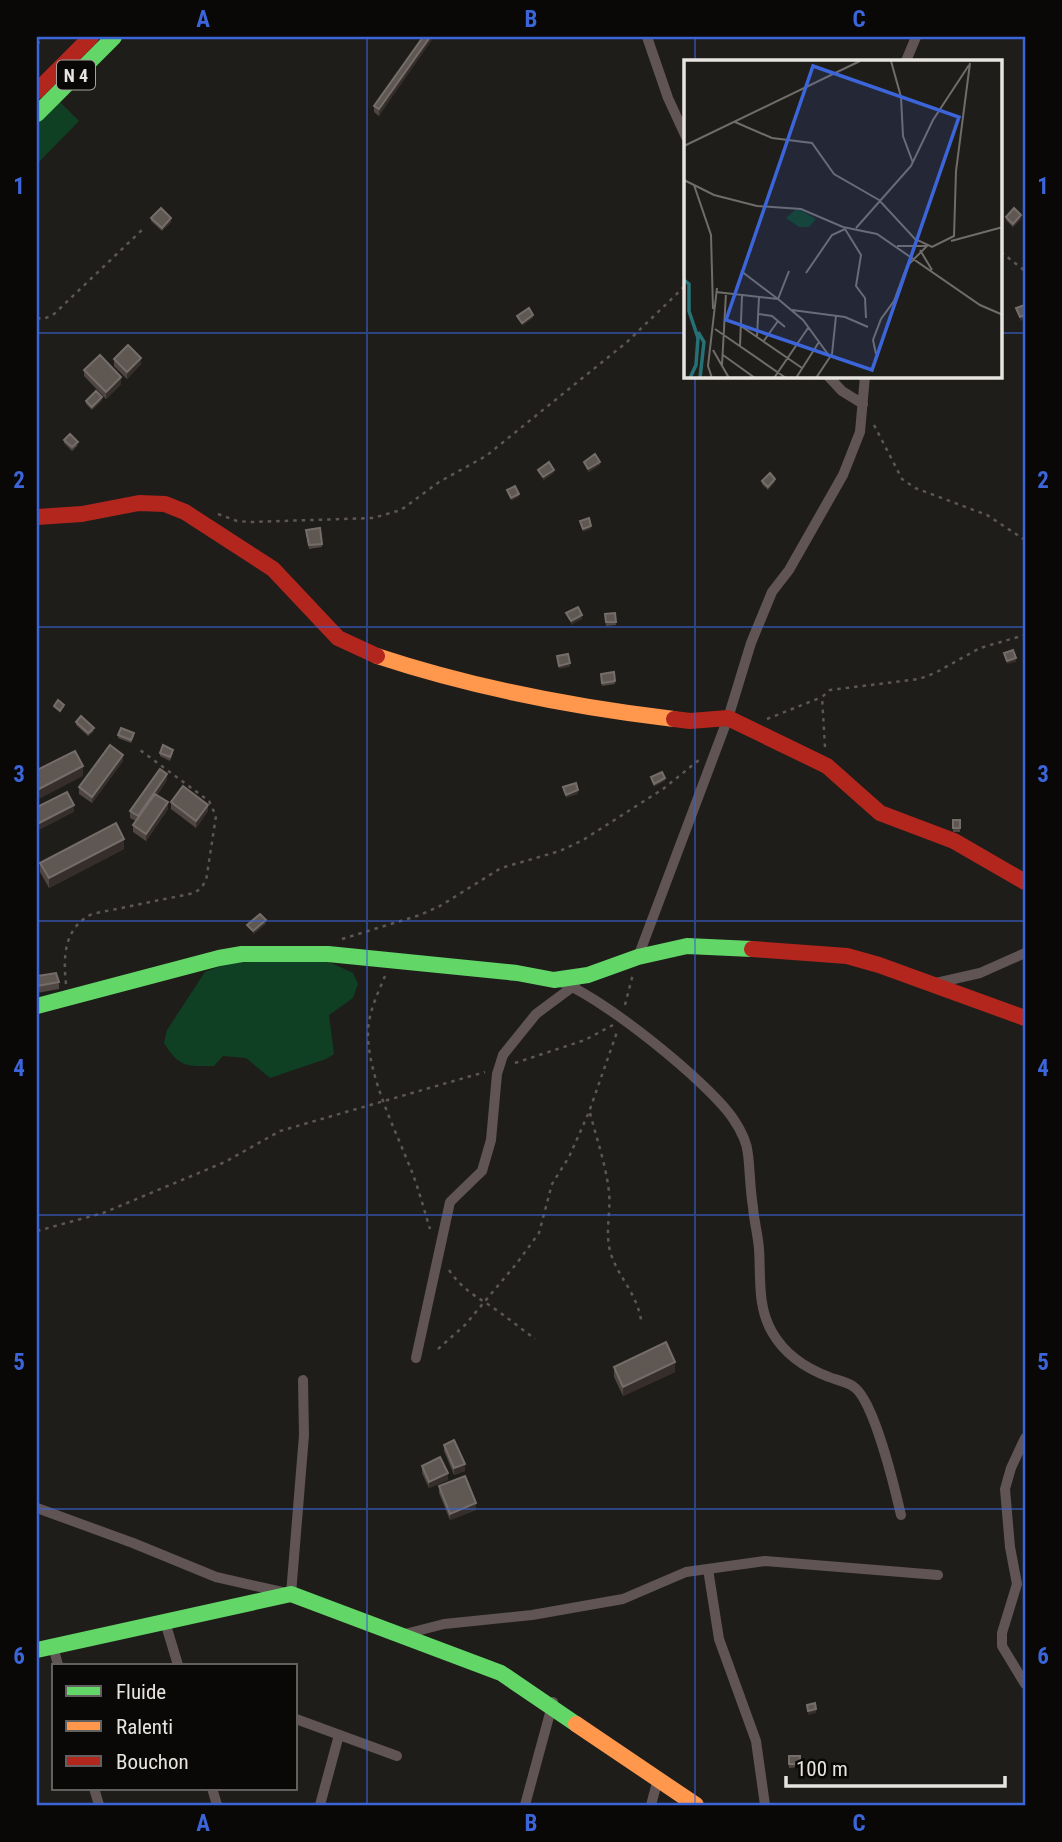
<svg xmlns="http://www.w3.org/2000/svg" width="1062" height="1842" viewBox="0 0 1062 1842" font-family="'Roboto Condensed',sans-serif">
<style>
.green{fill:#0f4023}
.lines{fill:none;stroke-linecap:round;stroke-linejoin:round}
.path{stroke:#5e5656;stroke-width:2.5;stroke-dasharray:3.5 5;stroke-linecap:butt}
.street{stroke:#605454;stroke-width:10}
.fast{stroke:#63d668;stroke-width:16}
.slow{stroke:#ff974d;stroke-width:16}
.jam{stroke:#b3261e;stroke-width:16}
.wall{fill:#4f4641}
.shaded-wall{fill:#352e2a}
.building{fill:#5f5752;stroke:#746d69;stroke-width:2}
.grid{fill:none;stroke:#3b65d9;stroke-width:2;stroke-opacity:0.55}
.labels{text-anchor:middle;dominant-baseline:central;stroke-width:5;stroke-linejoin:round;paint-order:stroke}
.shield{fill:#090806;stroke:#a5a39f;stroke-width:2}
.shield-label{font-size:18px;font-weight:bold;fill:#e8e5e1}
.inset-river{fill:none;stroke:#257176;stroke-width:3.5}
.inset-road{fill:none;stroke:#6f6d6a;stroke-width:2}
.view{fill:#3b65d9;fill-opacity:0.15;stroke:#3b65d9;stroke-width:3.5}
.inset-edge{fill:none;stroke:#e8e5e1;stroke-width:3.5}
.neatline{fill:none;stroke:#3b65d9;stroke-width:2.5}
.grid-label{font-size:23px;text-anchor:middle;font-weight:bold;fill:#3b65d9}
</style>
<rect width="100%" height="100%" fill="#1f1d1a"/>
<path class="green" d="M55 97 79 121 37 164V116Z
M234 961 329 962 353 973 358 984 353 998 329 1015 334 1054 326 1059 270 1078 246 1058 223 1056 214 1066C186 1066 180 1068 164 1043L167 1030 205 972Z"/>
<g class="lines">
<path class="path" d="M37 44 44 37
M1001 252 1025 271
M37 318 43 319 53 315 143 229
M874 425 902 479 915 488 987 515 1025 540
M218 514 237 521 251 522 373 518 401 510 439 482 486 456 627 342 686 285
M767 719 822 697
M825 747 822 697 830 690 919 679 935 673 980 648 1025 635
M342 939 420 915 440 906 501 868 560 851 583 840 663 789 699 760
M385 976C378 993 368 1013 368 1033 368 1077 396 1131 412 1172 419 1190 424 1210 430 1229
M66 984C63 956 64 928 92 914L194 893 200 889 206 881 216 816 209 801 140 750
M625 1005 633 974
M515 1063 585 1040 613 1025
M590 1113C597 1140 606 1165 609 1192 611 1212 605 1231 610 1251 617 1276 637 1293 641 1320
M37 1231 103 1213 225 1162 280 1131 485 1072
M449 1270C459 1285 470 1293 486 1303 503 1314 519 1327 535 1339
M438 1349 465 1325 517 1263 539 1233 552 1184 569 1157 589 1112 617 1032"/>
<path class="street" d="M647 37 668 98 686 137
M906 61 916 37
M828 376 842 391 863 404
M638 957 728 718 751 643 772 592 789 570 843 475 860 432 865 376
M560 982C600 995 711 1084 734 1120 740 1129 747 1143 748 1154 750 1171 750 1189 753 1207 754 1221 758 1235 759 1249 761 1277 757 1306 772 1332 785 1355 805 1368 829 1377 836 1380 848 1382 854 1387 874 1401 895 1489 901 1515
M936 983 980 973 1025 953
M416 1358 450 1202 482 1171 491 1140 497 1074 503 1055 536 1014 575 985
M1025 1438 1011 1468 1005 1489 1010 1547 1017 1584 1002 1633V1646L1025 1684
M37 1508 133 1543 216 1577 291 1594 304 1435 303 1380
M708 1569 719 1639 756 1741 765 1805
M165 1622 178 1665
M401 1635 444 1624 532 1615 623 1599 686 1572 765 1561 938 1575
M53 1646 58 1665
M296 1719 397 1756
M94 1788 99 1805
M212 1788 217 1805
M320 1805 339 1735
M525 1805 553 1702
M651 1805 658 1779"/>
<path class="fast" d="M37 114 114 37
M37 1006 219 958 242 954H328L517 973 554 980 588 975 638 957 687 946 752 949
M37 1650 291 1594 501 1673 576 1724"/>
<path class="slow" d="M377 656C474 688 573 707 674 719
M576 1724 696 1805"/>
<path class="jam" d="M37 91 91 37
M37 517 82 514 139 503 165 504 185 512 273 569 338 638 377 656
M674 719 690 721 728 718 827 766 880 813 954 841 1025 882
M752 949 847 956 879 965 1025 1018"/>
</g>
<path class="wall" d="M423 37 379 116 374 112V106Z
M1006 217 1021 219 1013 227 1006 220Z
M151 218 171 222 162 231 151 221Z
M114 359 141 364 127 379 114 366Z
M84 370 121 384 106 399 84 376Z
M102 400 92 410 86 404V401Z
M64 440 78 445 72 451 64 443Z
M762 481 775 482 768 490 762 484Z
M306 533 322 544V547L309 549Z
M615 613 616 625 606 626 605 614Z
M614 672 615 684 602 686 601 674Z
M76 722 94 731 88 736 76 725Z
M118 735 134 736 131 743 118 738Z
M160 753H173L170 761 160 756Z
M123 761 92 803 79 794V787Z
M167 780 157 795 168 809 146 841 133 832V825L136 821 130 818V811Z
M171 802 208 811 196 828 171 809Z
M953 820H960V832H953Z
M124 849 49 888 40 872V863Z
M37 976 59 982V989L37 993Z
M614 1367 675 1372 623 1396 614 1377Z
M444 1445 465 1471 454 1475 444 1451Z
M422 1466 448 1480 429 1488 422 1473Z
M439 1486 476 1510 450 1520 439 1493Z
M789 1756H800V1767L789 1768Z"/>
<path class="shaded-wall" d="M430 37H434L379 116V109Z
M1021 215V219L1013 227V224Z
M171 218V222L162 231V228Z
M533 315V318L522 326V323Z
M1025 315V319L1020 321V317Z
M141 358V364L127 379V372Z
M121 377V384L106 399V392Z
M102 397V400L92 410V407Z
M600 462V465L588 473V469Z
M554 470V473L543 481V477Z
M775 479V482L768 490V487Z
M519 494V497L511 501V498Z
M591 526V529L583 532V529Z
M582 615V619L571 625V621Z
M1016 658V662L1007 664V661Z
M570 663V667L559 669V666Z
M123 755V761L92 803V797Z
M83 766V776L37 800V790Z
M167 774V780L138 823V816Z
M665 778V781L654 787V784Z
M578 790V794L566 798V795Z
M168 802V809L146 841V834Z
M74 805V812L37 831V824Z
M208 805V811L196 828V821Z
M124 839V849L49 888V878Z
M266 920V924L253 935V931Z
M675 1362V1372L623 1396V1387Z
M465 1464V1471L454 1475V1468Z
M448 1473V1480L429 1488V1482Z
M476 1503V1510L450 1520V1514Z
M816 1709V1713L808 1715V1711Z"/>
<path class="building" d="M423 37H430L379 109 374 106Z
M161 208 171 218 162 228 151 218Z
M1014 208 1021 215 1013 224 1006 217Z
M1025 305V315L1020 317 1016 308Z
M529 308 533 315 522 323 517 316Z
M128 345 141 358 127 372 114 359Z
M100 355 121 377 106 392 84 370Z
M96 391 102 397 92 407 86 401Z
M70 434 78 442 72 447 64 440Z
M595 454 600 462 588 469 584 462Z
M549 462 554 470 543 477 538 470Z
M770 473 775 479 768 487 762 481Z
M515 486 519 494 511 498 507 490Z
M589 518 591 526 583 529 580 521Z
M320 528 322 544 309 545 306 530Z
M578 607 582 615 571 621 566 613Z
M615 613 616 622H606L605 614Z
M1013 650 1016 658 1007 661 1004 653Z
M568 654 570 663 559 666 557 656Z
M614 672 615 681 602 683 601 674Z
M58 700 64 705 60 711 54 706Z
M81 716 94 728 88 733 76 722Z
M121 728 134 733 131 740 118 735Z
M110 745 123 755 92 797 79 787Z
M163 745 173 750 170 757 160 753Z
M75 751 83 766 37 790V770Z
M160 769 167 774 138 816 130 811Z
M662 772 665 778 654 784 651 777Z
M576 783 578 790 566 795 563 787Z
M183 786 208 805 196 821 171 802Z
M67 792 74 805 37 824V807Z
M155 794 168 802 146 834 133 825Z
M953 820H960V828H953Z
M116 823 124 839 49 878 40 863Z
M260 914 266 920 253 931 247 925Z
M56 973 59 982 37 986V976Z
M666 1342 675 1362 623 1387 614 1367Z
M454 1440 465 1464 454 1468 444 1445Z
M440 1457 448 1473 429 1482 422 1466Z
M465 1476 476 1503 450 1514 439 1486Z
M815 1703 816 1709 808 1711 807 1705Z
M789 1756H800V1764H789Z"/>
<path class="grid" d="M367 37V1805M695 37V61M37 333H686M1001 333H1025M695 376V1805M37 627H1025M37 921H1025M37 1215H1025M37 1509H1025"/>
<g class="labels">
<rect class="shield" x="57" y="60.5" width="38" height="29" rx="5"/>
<g class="shield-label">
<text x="76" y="75">N 4</text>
</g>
</g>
<g transform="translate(684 60)">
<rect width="318" height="318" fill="#1f1d1a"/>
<path d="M111 150H116L132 159 125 167H115L102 158Z" fill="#0f4023"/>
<path class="inset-river" d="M0 220 5 224V251L14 278 12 305 6 318M14 272 20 282 16 318"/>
<path class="inset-road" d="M207 1 217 37 219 76 229 103M51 62 88 78 128 83 150 114 195 140 231 179 248 187 270 176 272 111 286 3M0 86 176 1M0 120 30 135 73 146 117 149 159 167 193 174 296 245 319 255M10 125 27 175 29 249M172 168 227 106 249 60 285 5M161 169 177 195 172 226 181 238 182 258M267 181 319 167M236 190 248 210M57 211 94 239 105 211M122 213 148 175 161 169M32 232 94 239 119 260 146 297M108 250 161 257 184 267M75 254 88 256 101 267M57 266 118 308M31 269 102 318M73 277 75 237M79 282 94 261M56 286 58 236M29 290 45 318M192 294 189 280 197 259 210 241 223 206 243 186H213M39 295 71 318M38 305 42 233M28 318 24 306 33 228M90 318 124 268M112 318 135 282M132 318 148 294 152 256"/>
<path class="view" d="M129 6 275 57 188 310 42 260Z"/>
<rect width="318" height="318" class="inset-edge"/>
</g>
<rect width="1062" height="1842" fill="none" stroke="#090806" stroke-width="77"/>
<rect x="52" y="1664" width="245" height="126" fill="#090806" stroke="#62605e" stroke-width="2"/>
<rect x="66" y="1686" width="35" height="10" fill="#63d668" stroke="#62605e" stroke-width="2"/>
<text x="116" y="1699" font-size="21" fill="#e8e5e1">Fluide</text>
<rect x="66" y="1721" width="35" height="10" fill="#ff974d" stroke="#62605e" stroke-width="2"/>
<text x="116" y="1734" font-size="21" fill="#e8e5e1">Ralenti</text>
<rect x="66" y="1756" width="35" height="10" fill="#b3261e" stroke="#62605e" stroke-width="2"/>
<text x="116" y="1769" font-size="21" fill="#e8e5e1">Bouchon</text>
<path d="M786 1776v10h219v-10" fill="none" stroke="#e8e5e1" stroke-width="3.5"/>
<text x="796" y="1776" font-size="21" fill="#e8e5e1" stroke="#090806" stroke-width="5" paint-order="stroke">100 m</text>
<rect x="38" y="38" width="986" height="1766" class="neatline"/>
<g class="grid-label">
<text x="203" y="27">A</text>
<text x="531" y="27">B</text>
<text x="859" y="27">C</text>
<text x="19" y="194">1</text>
<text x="1043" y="194">1</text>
<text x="19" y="488">2</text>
<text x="1043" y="488">2</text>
<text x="19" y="782">3</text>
<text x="1043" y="782">3</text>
<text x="19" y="1076">4</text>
<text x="1043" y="1076">4</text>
<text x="19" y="1370">5</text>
<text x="1043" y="1370">5</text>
<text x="19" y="1664">6</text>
<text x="1043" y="1664">6</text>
<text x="203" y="1831">A</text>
<text x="531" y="1831">B</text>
<text x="859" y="1831">C</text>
</g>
</svg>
